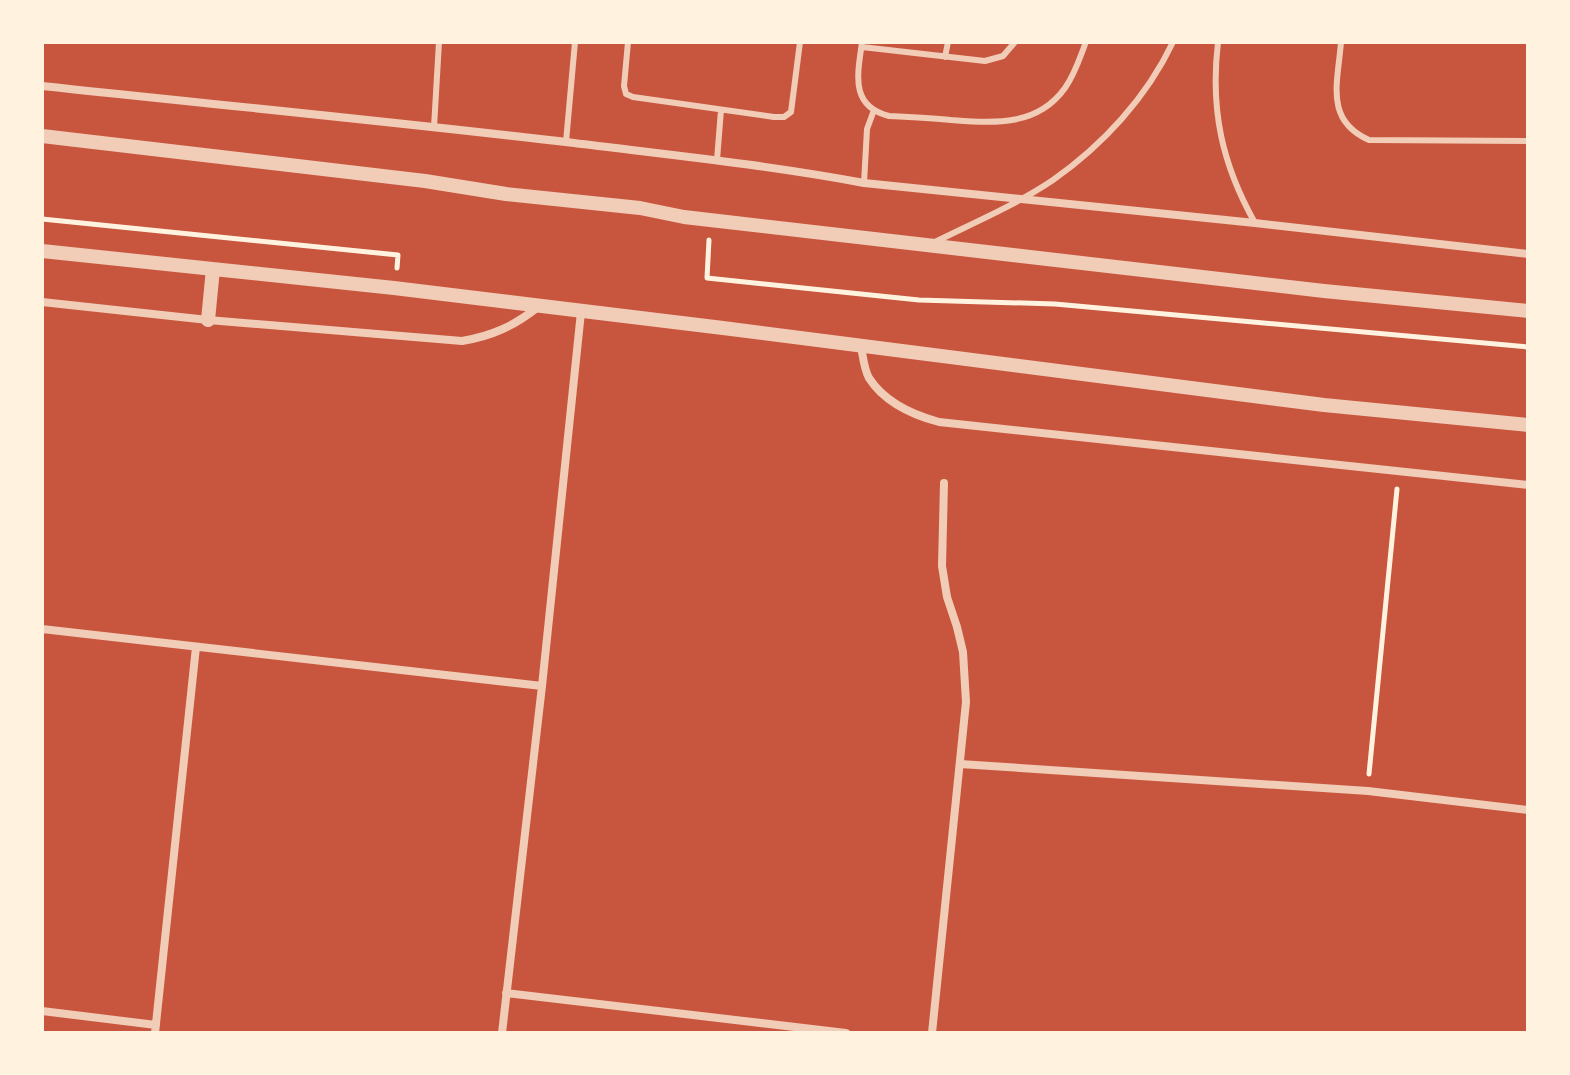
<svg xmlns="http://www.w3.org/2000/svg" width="1570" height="1075" viewBox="0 0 1570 1075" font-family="Ubuntu,sans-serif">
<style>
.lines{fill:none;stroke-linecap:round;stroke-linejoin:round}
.path{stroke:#fff3e0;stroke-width:5}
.service{stroke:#f1ccb7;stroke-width:6}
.minor{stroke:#f1ccb7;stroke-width:8}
.tertiary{stroke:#f1ccb7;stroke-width:14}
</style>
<rect width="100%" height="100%" fill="#c8553d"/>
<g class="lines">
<path class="path" d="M42 219 398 255 397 268
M709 240 707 278 919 300 1055 304 1528 347
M1369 774 1397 489"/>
<path class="service" d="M628 42 624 86 626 94 633 97 774 117H784L791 112 800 42
M862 42C858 73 849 106 889 116 910 117 931 118 951 120 994 123 1037 127 1065 88 1075 74 1080 57 1086 42
M1218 42C1210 110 1222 164 1255 223
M1341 42C1338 82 1324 120 1369 140L1528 141
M862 47 985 61 1003 56 1015 42
M945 57 948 42
M434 127 439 42
M566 142 575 42
M717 160 721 110
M864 183 867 129 874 110
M933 243C973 223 1016 205 1053 180 1103 145 1147 97 1173 42"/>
<path class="minor" d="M42 86C220 105 397 122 574 143 671 155 768 165 864 183L1255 223 1528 254
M42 302 208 320 462 341C492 336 514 326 538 307
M861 347C863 356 864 369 869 378 885 403 913 415 939 422L1528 485
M42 629 542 686
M960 764 1368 791 1528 810
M506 993 846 1033
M42 1011 156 1025
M155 1033 196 647
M502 1033 542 686 581 312
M932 1033 966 702 963 652 957 627 947 597 942 566 944 483"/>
<path class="tertiary" d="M42 136 425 181 506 194 640 208 684 217 1324 291 1528 311
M42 251 394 288 723 328 1324 405 1528 425
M208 320 213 269"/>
</g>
<rect width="1570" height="1075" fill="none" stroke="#fff3e0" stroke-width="88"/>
</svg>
